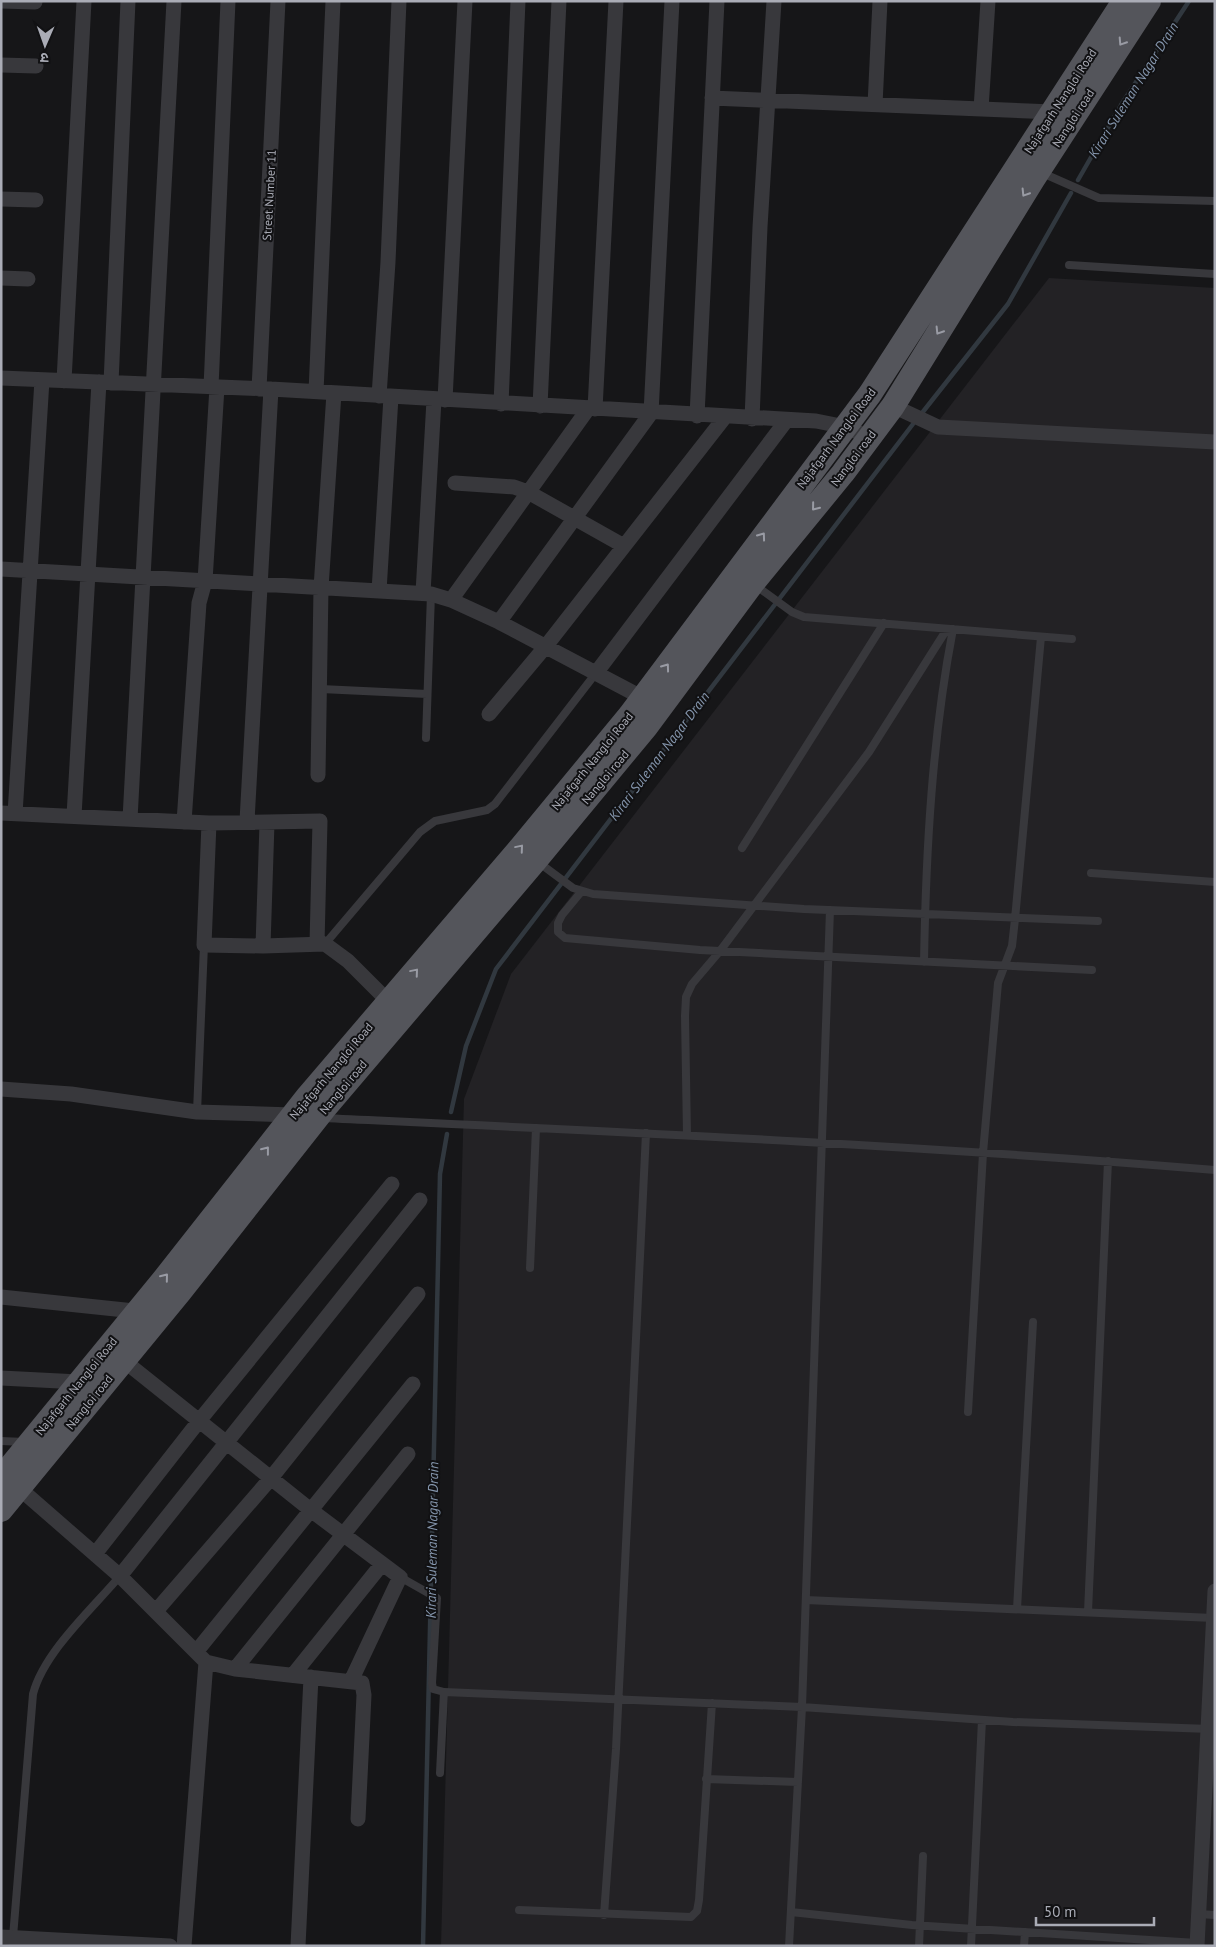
<svg xmlns="http://www.w3.org/2000/svg" width="1216" height="1947" viewBox="0 0 1216 1947" font-family="'PT Sans','Noto Sans Devanagari',sans-serif">
<style>
.built{fill:#232225}
.lines{fill:none;stroke-linecap:round;stroke-linejoin:round}
.stream{stroke:#31383f;stroke-width:4.5}
.lane{stroke:#38383c;stroke-width:8}
.street{stroke:#38383c;stroke-width:15}
.primary{stroke:#54555b;stroke-width:24}
.oneway{stroke:#999ba4}
.labels{text-anchor:middle;dominant-baseline:central;stroke-width:4;stroke-linejoin:round;paint-order:stroke}
.street-label{font-size:12px;fill:#aaacb6;stroke:#111113}
.water-label{font-size:14px;font-style:italic;fill:#8596ad;stroke:#111113}
</style>
<rect width="100%" height="100%" fill="#161618"/>
<path class="built" d="M1049 278 1215 288V1946H441L464 1099 511 974Z"/>
<g class="lines">
<path class="stream" d="M1078 180 1121 105 1189 1
M922 413 1008 304 1071 193
M451 1112 466 1046 496 969 913 424
M423 1946 440 1174 447 1134"/>
<path class="lane" d="M1040 172 1099 198 1215 201
M1069 265 1215 274
M755 585 792 612 804 617 1072 639
M321 689 427 694
M426 738 431 594
M742 848 884 623
M538 862 573 888 593 894 804 909 1098 921
M1091 873 1215 882
M581 892 562 915 558 923V932L565 938 700 950 1092 970
M325 944 420 832 435 821 487 810 495 804 596 673
M924 962C926 850 932 739 953 629
M197 1112 204 945
M323 1118C621 1132 918 1145 1215 1170
M687 1135 685 1016 686 997 692 984 720 951 869 752 947 629
M530 1268 536 1128
M968 1412 983 1153 998 983 1012 946 1015 919 1041 637
M1 1441 25 1442
M400 1577 437 1598 432 1683 433 1689 444 1692
M806 1600 1213 1618
M1017 1609 1033 1322
M1088 1612 1108 1161
M440 1773 444 1692 802 1707 1013 1722 1210 1729
M706 1779 798 1782
M519 1910 691 1917 697 1911 699 1900 712 1703
M791 1912 912 1925 1197 1943
M1198 1914 1215 1915
M604 1915 616 1749 646 1133
M13 1937 33 1694C44 1652 92 1609 120 1576
M789 1946 802 1707 830 910
M919 1946 923 1856
M971 1946 982 1720
M1024 1946 1025 1932"/>
<path class="street" d="M1 1 35 2
M1 65 36 66
M712 98 1053 112
M875 105 880 1
M981 109 988 1
M1 199 36 200
M1 278 28 279
M1 378 271 389 816 421 846 427 868 437
M64 381 84 1
M111 383 128 1
M211 387 228 1
M259 389 278 1
M316 392 333 1
M379 396 388 262 399 1
M445 400 465 1
M501 404 518 1
M540 406 559 1
M893 406 938 427 1215 442
M595 409 616 1
M697 416 717 1
M752 419 760 227 774 1
M455 483 514 487 528 492 624 546
M1 569 431 594 451 600 499 622 643 698
M379 591 391 397
M423 593 434 400
M451 600 588 409
M499 622 651 413 672 1
M596 673 786 421
M489 714 546 646 725 417
M318 775 321 588 334 393
M1 813 209 823 320 821 317 944
M15 814 42 380
M74 816 99 382
M130 819 174 1
M247 821 271 389
M184 822 199 603 205 581 217 387
M209 823 204 945 263 946
M267 823 263 946 325 944 348 961 389 1002
M1 1089 71 1094 197 1112 293 1115
M1 1297 144 1312
M118 1356 312 1511 400 1577 351 1681
M1 1378 79 1382
M19 1488 120 1576 206 1662 235 1669 362 1683 364 1695 358 1819
M95 1554 199 1421 392 1184
M120 1576 420 1200
M156 1611 271 1478 418 1294
M196 1652 413 1384
M235 1669 408 1454
M293 1675 382 1564
M1 1937 170 1946
M184 1946 206 1662
M298 1946 311 1677
M1197 1946 1215 1591"/>
<path class="primary" d="M1 1478 164 1279 308 1096 521 847 630 715 870 394 1124 1
M1 1510 180 1292 324 1109 536 860 646 727 752 584 843 473 893 406 1034 178 1149 1"/>
</g>
<defs><path id="oneway-chevron" d="M-2-3.5L2.5 0L-2 3.5" fill="none" stroke-width="1.6" stroke-linecap="round" stroke-linejoin="round" transform="scale(1.25)"/></defs>
<g class="oneway">
<use href="#oneway-chevron" transform="translate(1122 42) rotate(123)"/>
<use href="#oneway-chevron" transform="translate(1025 193) rotate(122)"/>
<use href="#oneway-chevron" transform="translate(939 331) rotate(122)"/>
<use href="#oneway-chevron" transform="translate(815 507) rotate(129)"/>
<use href="#oneway-chevron" transform="translate(762 536) rotate(-54)"/>
<use href="#oneway-chevron" transform="translate(666 667) rotate(-54)"/>
<use href="#oneway-chevron" transform="translate(520 848) rotate(-50)"/>
<use href="#oneway-chevron" transform="translate(415 972) rotate(-50)"/>
<use href="#oneway-chevron" transform="translate(266 1150) rotate(-52)"/>
<use href="#oneway-chevron" transform="translate(165 1277) rotate(-51)"/>
</g>
<g class="labels">
<g class="street-label">
<text transform="translate(1060 101) rotate(-57)">Najafgarh Nangloi Road</text>
<text transform="translate(1073 118) rotate(-57)">Nangloi road</text>
<text transform="translate(269 195) rotate(-87)">Street Number 11</text>
<text transform="translate(836 438) rotate(-53)">Najafgarh Nangloi Road</text>
<text transform="translate(853 458) rotate(-53)">Nangloi road</text>
<text transform="translate(592 761) rotate(-51)">Najafgarh Nangloi Road</text>
<text transform="translate(605 777) rotate(-50)">Nangloi road</text>
<text transform="translate(331 1071) rotate(-50)">Najafgarh Nangloi Road</text>
<text transform="translate(343 1087) rotate(-50)">Nangloi road</text>
<text transform="translate(76 1386) rotate(-51)">Najafgarh Nangloi Road</text>
<text transform="translate(89 1402) rotate(-51)">Nangloi road</text>
</g>
<g class="water-label">
<text transform="translate(1133 90) rotate(-58)">Kirari Suleman Nagar Drain</text>
<text transform="translate(659 756) rotate(-53)">Kirari Suleman Nagar Drain</text>
<text transform="translate(432 1540) rotate(-89)">Kirari Suleman Nagar Drain</text>
</g>
</g>
<rect width="1216" height="1947" fill="none" stroke="#aaacb6" stroke-width="5"/>
<g transform="translate(45 45) rotate(182)" stroke="#111113" stroke-width="4" paint-order="stroke">
<path d="M0-4L9 19L0 12L-9 19Z" fill="#aaacb6"/>
<text y="-8" font-size="14" font-weight="bold" text-anchor="middle" fill="#aaacb6">उ</text>
</g>
<path d="M1036 1917v8h118v-8" fill="none" stroke="#aaacb6" stroke-width="2.5"/>
<text x="1044" y="1917" font-size="15" fill="#aaacb6" stroke="#111113" stroke-width="4" paint-order="stroke">50 m</text>
</svg>
